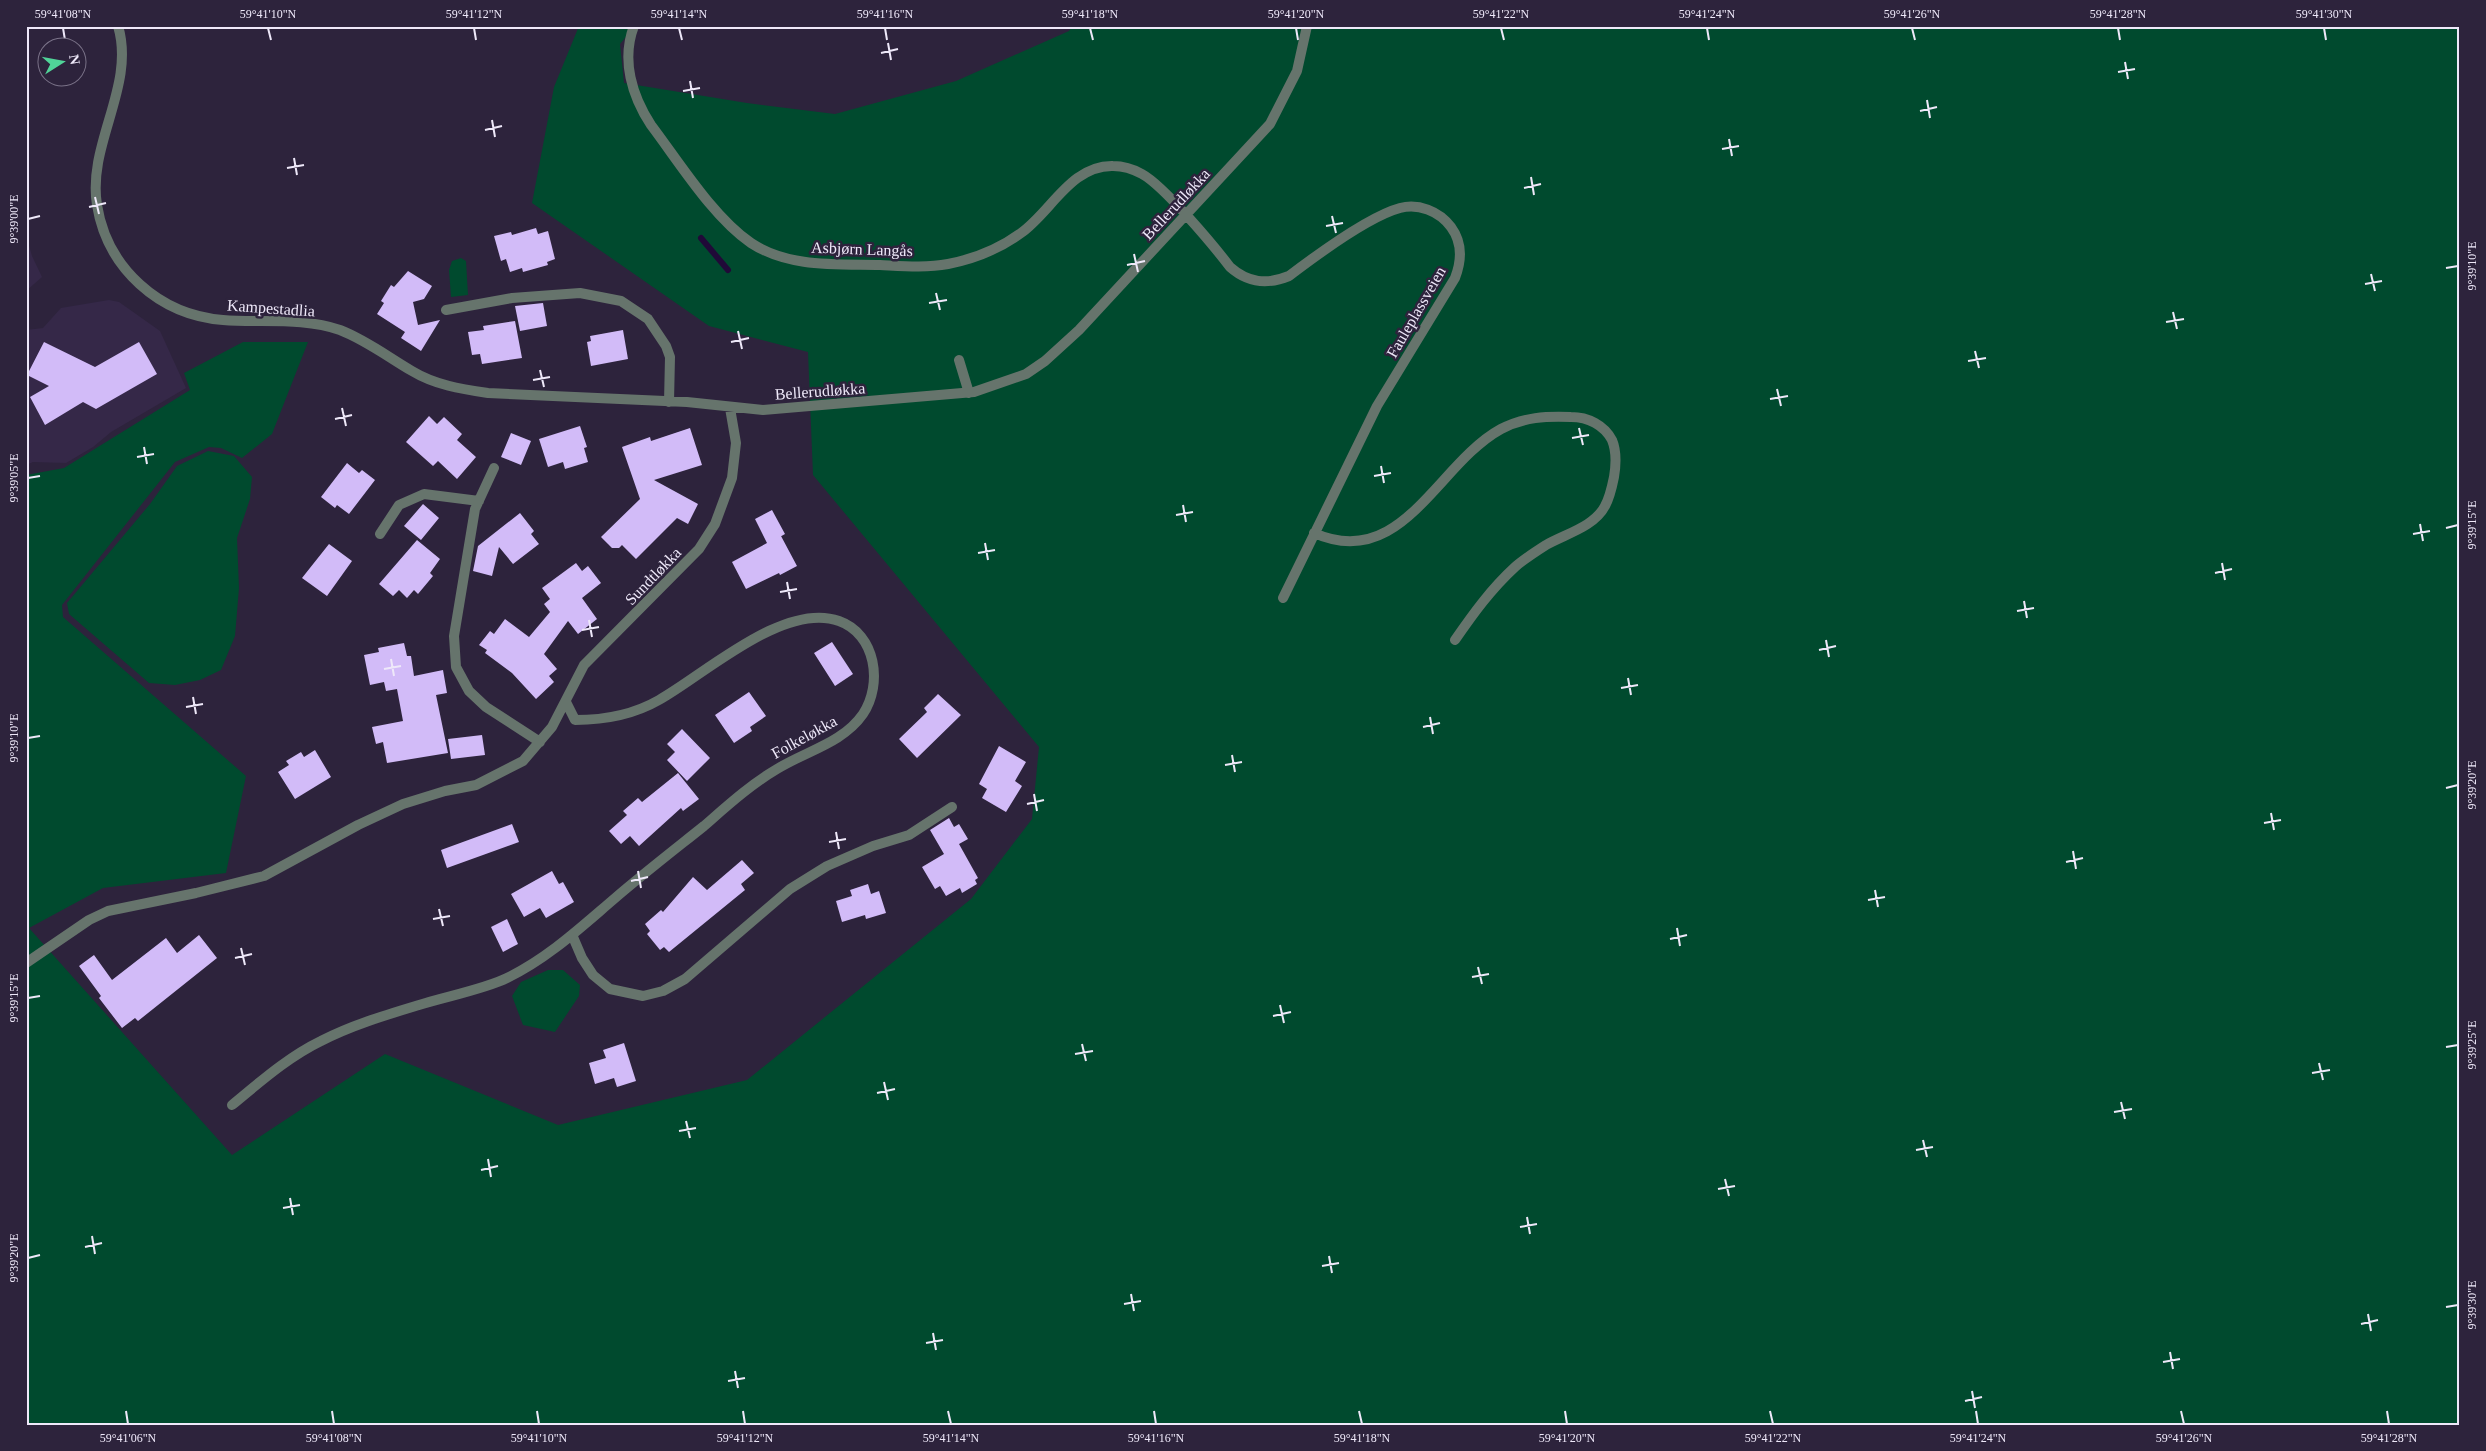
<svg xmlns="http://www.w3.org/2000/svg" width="2486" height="1451" viewBox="0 0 2486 1451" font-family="'Times New Roman',serif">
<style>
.built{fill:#352848}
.green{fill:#004a2e}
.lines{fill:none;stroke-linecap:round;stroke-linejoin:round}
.stream{stroke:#200938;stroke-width:6}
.building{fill:#d2bbf8}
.minor{stroke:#66746c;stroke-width:10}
.ticks{fill:none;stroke:#eee8f9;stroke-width:2}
.labels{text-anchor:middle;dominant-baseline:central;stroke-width:5;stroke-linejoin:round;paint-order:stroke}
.street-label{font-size:16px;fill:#eee8f9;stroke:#2d233c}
.neatline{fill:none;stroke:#eee8f9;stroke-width:2}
.ticks-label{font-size:12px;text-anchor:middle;fill:#eee8f9}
</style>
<rect width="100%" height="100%" fill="#2d233c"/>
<path class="built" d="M26 235 32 256 42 277 26 291Z
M109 300 119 302 160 331 186 388 111 432 93 447 66 463 33 462 26 465V330L43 328 61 308Z"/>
<path class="green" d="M579 26H635L620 44 624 83 747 103 835 114 956 81 1069 31 1072 26H2460V1425H26V475L64 468 190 390 184 373 243 342H308L272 434 242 458 221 448 209 447 175 462 62 605 63 617 246 776 226 873 103 888 29 928 232 1155 385 1054 558 1125 747 1080 971 899 1032 819 1039 747 813 475 808 352 709 326 532 203 554 87Z
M461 258 466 261 468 295 451 297 449 270 452 261Z
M208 451 234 456 252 477 250 499 237 538 239 588 235 636 221 670 200 680 175 685 149 683 69 614 67 603 150 504 177 466Z
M548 970H563L580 985 579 996 555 1032 523 1025 512 996 521 982Z"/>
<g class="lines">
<path class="stream" d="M701 238 728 270"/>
</g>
<path class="building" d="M536 228 538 234 548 231 555 259 547 262 548 265 523 272 522 268 510 272 506 259 501 261 494 236 511 232 512 235Z
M408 271 432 286 424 299 413 302 418 325 440 320 421 351 401 338 405 332 377 314 384 303 381 301 391 285 394 287Z
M543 303 547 326 520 331 515 306Z
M515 321 522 358 482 364 480 354 472 355 468 332 484 330 483 326Z
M623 330 628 359 591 366 587 342 591 341 590 336Z
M44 342 95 367 139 342 157 374 96 409 83 402 45 425 30 397 49 386 27 375Z
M429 416 437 424 444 417 462 434 457 440 476 457 457 479 438 461 433 466 406 442Z
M580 426 587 447 584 448 588 462 565 469 563 462 548 467 539 439Z
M690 428 702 465 654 480 698 504 688 524 677 518 636 559 622 545 619 548H612L601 537 640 499 622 447 650 437 651 441Z
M511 433 531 441 521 465 501 457Z
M347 463 359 473 362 470 375 480 349 514 337 505 335 508 321 497Z
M423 504 439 518 421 540 404 526Z
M772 510 785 534 778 538 781 536 797 566 780 575 779 573 746 589 732 562 767 543 755 519Z
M520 513 534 531 531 534 539 544 513 564 499 547 492 576 473 571 478 546Z
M417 540 440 559 430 573 433 576 418 594 414 590 407 598 399 590 393 596 379 584Z
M329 544 352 561 327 596 302 578Z
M576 563 582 571 588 566 601 583 582 598 597 619 578 634 568 621 544 654 557 669 549 676 554 682 536 699 512 673 485 653 487 650 479 645 490 631 494 634 505 619 529 637 550 612 544 604 550 599 542 588Z
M832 642 853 674 835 686 814 653Z
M404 643 407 656H411L414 676 443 670 447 693 436 695 448 753 387 763 383 742 376 744 372 727 403 721 397 689 386 691 384 682 370 685 364 655 379 652 378 648Z
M749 692 766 716 750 727 752 731 734 743 715 715Z
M938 694 961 715 917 758 899 739 927 712 924 708Z
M682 729 710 758 687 781 667 760 675 752 667 744Z
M482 735 485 755 451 759 448 739Z
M999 746 1026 762 1015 781 1022 786 1006 812 982 798 987 789 979 784Z
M315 750 331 777 295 799 278 772 289 765 286 761 301 752 304 757Z
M678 773 699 799 683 811 681 808 639 846 630 836 621 844 609 831 627 815 623 811 638 798 642 802Z
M949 818 954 827 959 824 968 839 959 844 978 878 975 880 977 884 962 893 960 888 946 896 940 886 935 889 922 867 944 854 930 830Z
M512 824 519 842 447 868 441 850Z
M742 860 754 873 741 884 745 890 669 952 664 947 660 950 647 934 650 931 645 924 661 910 663 912 693 877 707 890Z
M552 871 559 884 563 882 574 902 546 918 540 908 524 917 511 894Z
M868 884 871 894 879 891 886 913 866 919 865 915 842 922 836 901 852 896 850 890Z
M507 919 518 944 503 952 491 927Z
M199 935 217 958 138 1021 135 1018 122 1028 99 998 101 996 79 966 94 955 112 980 166 938 177 953Z
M624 1043 636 1081 617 1087 614 1078 595 1084 589 1063 606 1058 603 1050Z"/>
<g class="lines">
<path class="minor" d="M118 26C136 86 87 144 97 205 107 268 159 315 223 320 261 323 303 317 340 330 366 340 388 357 412 371 435 385 461 389 488 393L687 402 763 410 974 392 1026 374 1045 361 1079 330 1270 124 1297 71 1307 26
M634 26C621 60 632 96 651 125 679 162 713 217 751 243 789 268 837 264 880 265 902 266 926 268 948 264 974 259 999 249 1021 233 1051 212 1071 165 1113 166 1123 166 1133 169 1142 174 1164 186 1214 246 1230 267 1248 283 1267 285 1289 276 1314 257 1370 216 1400 208 1418 203 1439 211 1451 227 1462 242 1462 260 1455 278L1377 406 1283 598
M446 310 512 298 580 293 621 301 648 319 666 346 670 357 669 402
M959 360 969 393
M494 468 475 509 454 636 456 667 469 691 486 707 540 742
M1314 533C1402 572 1437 464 1501 429 1524 417 1546 416 1571 417 1588 417 1604 425 1612 440 1617 452 1616 465 1614 477 1612 487 1610 497 1605 506 1594 527 1565 534 1546 545 1535 552 1524 559 1515 567 1491 589 1473 614 1455 640
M380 534 399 505 424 494 479 501
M573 937 582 958 593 975 610 989 643 996 663 991 685 979 790 889 827 866 873 846 909 835 952 807
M26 963 89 920 108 911 196 893 264 876 358 825 403 804 445 791 476 785 523 761 552 727 584 665 699 549 715 524 732 478 736 443 730 408
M232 1105C260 1082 288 1057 321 1041 352 1025 386 1015 419 1005 444 997 485 989 507 978 548 958 580 928 614 899 643 874 674 850 704 826 727 806 750 785 777 769 806 751 843 743 863 714 883 684 876 634 839 621 784 601 704 675 659 700 633 715 605 720 575 720L566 702"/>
</g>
<path class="ticks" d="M63 28 65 40M268 28 271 40M474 28 476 40M679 28 682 40M885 28 887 40M1090 28 1093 40M1296 28 1298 40M1501 28 1504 40M1707 28 1709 40M1912 28 1915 40M2118 28 2120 40M2324 28 2326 40M888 43 891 60M881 53 898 49M2125 62 2128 79M2118 72 2135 69M690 81 693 98M683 91 700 88M1927 100 1930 118M1920 111 1937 107M492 120 495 137M485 130 502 126M1729 139 1732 156M1722 149 1739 146M294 158 297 175M287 168 304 165M1531 177 1534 195M1524 188 1541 184M95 197 99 214M89 207 106 203M1332 216 1336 233M28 219 40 216M1326 226 1343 223M1134 254 1138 272M1127 265 1145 261M2446 268 2458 266M2371 274 2375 291M2365 284 2382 281M936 293 940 310M929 303 947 300M2173 312 2177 329M2166 322 2184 319M738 331 742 349M731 342 749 338M1975 351 1979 368M1968 361 1986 358M540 370 544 387M533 380 550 377M1777 389 1781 406M1770 399 1788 396M342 408 346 426M335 419 352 415M1579 428 1583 445M1572 438 1589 435M144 447 147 464M137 457 154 454M1381 466 1384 483M1374 476 1391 473M28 478 40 476M1183 505 1186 522M1176 515 1193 512M2420 524 2423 541M2446 528 2458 525M2413 534 2430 531M985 543 988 560M978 553 995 550M2222 563 2225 580M2215 573 2232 569M787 582 790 599M780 592 797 589M2024 601 2027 618M2017 611 2034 608M589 620 592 637M582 630 599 627M1826 640 1829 657M1819 650 1836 646M391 659 394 676M384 669 401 666M1628 678 1631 695M1621 688 1638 685M193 697 196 714M186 707 203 704M1430 717 1433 734M1423 727 1440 723M28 738 40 736M1232 755 1235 772M1225 765 1242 762M2446 788 2458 785M1034 794 1037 811M1027 804 1044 800M2271 813 2274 830M2264 823 2281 820M836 832 839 849M829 842 846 839M2073 851 2076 869M2066 862 2083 858M638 871 641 888M631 881 648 877M1875 890 1878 907M1868 900 1885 897M439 909 443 926M433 919 450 916M1677 928 1680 946M1670 939 1687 935M241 948 245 965M235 958 252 954M1478 967 1482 984M1472 977 1489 974M28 998 40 996M1280 1005 1284 1023M1273 1016 1291 1012M1082 1044 1086 1061M2446 1047 2458 1045M1075 1054 1093 1051M2319 1063 2323 1080M2312 1073 2330 1070M884 1082 888 1100M877 1093 895 1089M2121 1102 2125 1119M2114 1112 2132 1109M686 1121 690 1138M679 1131 696 1128M1923 1140 1927 1157M1916 1150 1933 1147M488 1159 491 1177M481 1170 498 1166M1725 1179 1729 1196M1718 1189 1735 1186M290 1198 293 1215M283 1208 300 1205M1527 1217 1530 1234M1520 1227 1537 1224M92 1236 95 1254M85 1247 102 1243M1329 1256 1332 1273M28 1258 40 1255M1322 1266 1339 1263M1131 1294 1134 1311M1124 1304 1141 1301M2446 1307 2458 1305M2368 1314 2371 1331M2361 1324 2378 1320M933 1333 936 1350M926 1343 943 1340M2170 1352 2173 1369M2163 1362 2180 1359M735 1371 738 1388M728 1381 745 1378M1972 1391 1975 1408M1965 1401 1982 1397M126 1411 128 1424M332 1411 334 1424M537 1411 539 1424M743 1411 745 1424M948 1411 951 1424M1154 1411 1156 1424M1359 1411 1362 1424M1565 1411 1567 1424M1770 1411 1773 1424M1976 1411 1978 1424M2181 1411 2184 1424M2387 1411 2389 1424"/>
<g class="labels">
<g class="street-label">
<text transform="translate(1176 204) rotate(-47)">Bellerudløkka</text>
<text transform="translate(862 249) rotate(2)">Asbjørn Langås</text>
<text transform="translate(271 308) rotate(4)">Kampestadlia</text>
<text transform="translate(1416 312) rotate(-60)">Fauleplassveien</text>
<text transform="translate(820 391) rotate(-4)">Bellerudløkka</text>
<text transform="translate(653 576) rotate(-46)">Sundtløkka</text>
<text transform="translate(804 737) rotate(-29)">Folkeløkka</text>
</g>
</g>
<rect width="2486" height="1451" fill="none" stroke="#2d233c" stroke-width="55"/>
<g transform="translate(62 62) rotate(79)"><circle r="24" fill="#2d233c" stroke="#7a7288"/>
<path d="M0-4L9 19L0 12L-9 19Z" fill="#50d398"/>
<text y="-8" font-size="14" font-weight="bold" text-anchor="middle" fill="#eee8f9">N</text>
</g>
<rect x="28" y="28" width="2430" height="1396" class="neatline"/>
<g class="ticks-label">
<text x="63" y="18">59°41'08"N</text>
<text x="268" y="18">59°41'10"N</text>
<text x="474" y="18">59°41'12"N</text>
<text x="679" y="18">59°41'14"N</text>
<text x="885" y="18">59°41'16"N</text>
<text x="1090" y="18">59°41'18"N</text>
<text x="1296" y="18">59°41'20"N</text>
<text x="1501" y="18">59°41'22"N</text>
<text x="1707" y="18">59°41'24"N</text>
<text x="1912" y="18">59°41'26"N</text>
<text x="2118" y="18">59°41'28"N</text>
<text x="2324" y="18">59°41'30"N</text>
<text transform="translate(14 219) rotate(-90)" y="4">9°39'00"E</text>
<text transform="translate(2472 266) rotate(-90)" y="4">9°39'10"E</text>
<text transform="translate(14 478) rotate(-90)" y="4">9°39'05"E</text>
<text transform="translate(2472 525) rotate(-90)" y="4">9°39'15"E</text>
<text transform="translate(14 738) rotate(-90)" y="4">9°39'10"E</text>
<text transform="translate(2472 785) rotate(-90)" y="4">9°39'20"E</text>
<text transform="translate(14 998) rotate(-90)" y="4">9°39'15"E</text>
<text transform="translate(2472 1045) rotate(-90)" y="4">9°39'25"E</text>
<text transform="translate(14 1258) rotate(-90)" y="4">9°39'20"E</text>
<text transform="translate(2472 1305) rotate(-90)" y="4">9°39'30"E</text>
<text x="128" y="1442">59°41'06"N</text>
<text x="334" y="1442">59°41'08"N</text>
<text x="539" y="1442">59°41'10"N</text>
<text x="745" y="1442">59°41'12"N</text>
<text x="951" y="1442">59°41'14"N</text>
<text x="1156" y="1442">59°41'16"N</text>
<text x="1362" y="1442">59°41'18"N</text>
<text x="1567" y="1442">59°41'20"N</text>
<text x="1773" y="1442">59°41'22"N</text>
<text x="1978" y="1442">59°41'24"N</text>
<text x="2184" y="1442">59°41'26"N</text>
<text x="2389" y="1442">59°41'28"N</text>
</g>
</svg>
